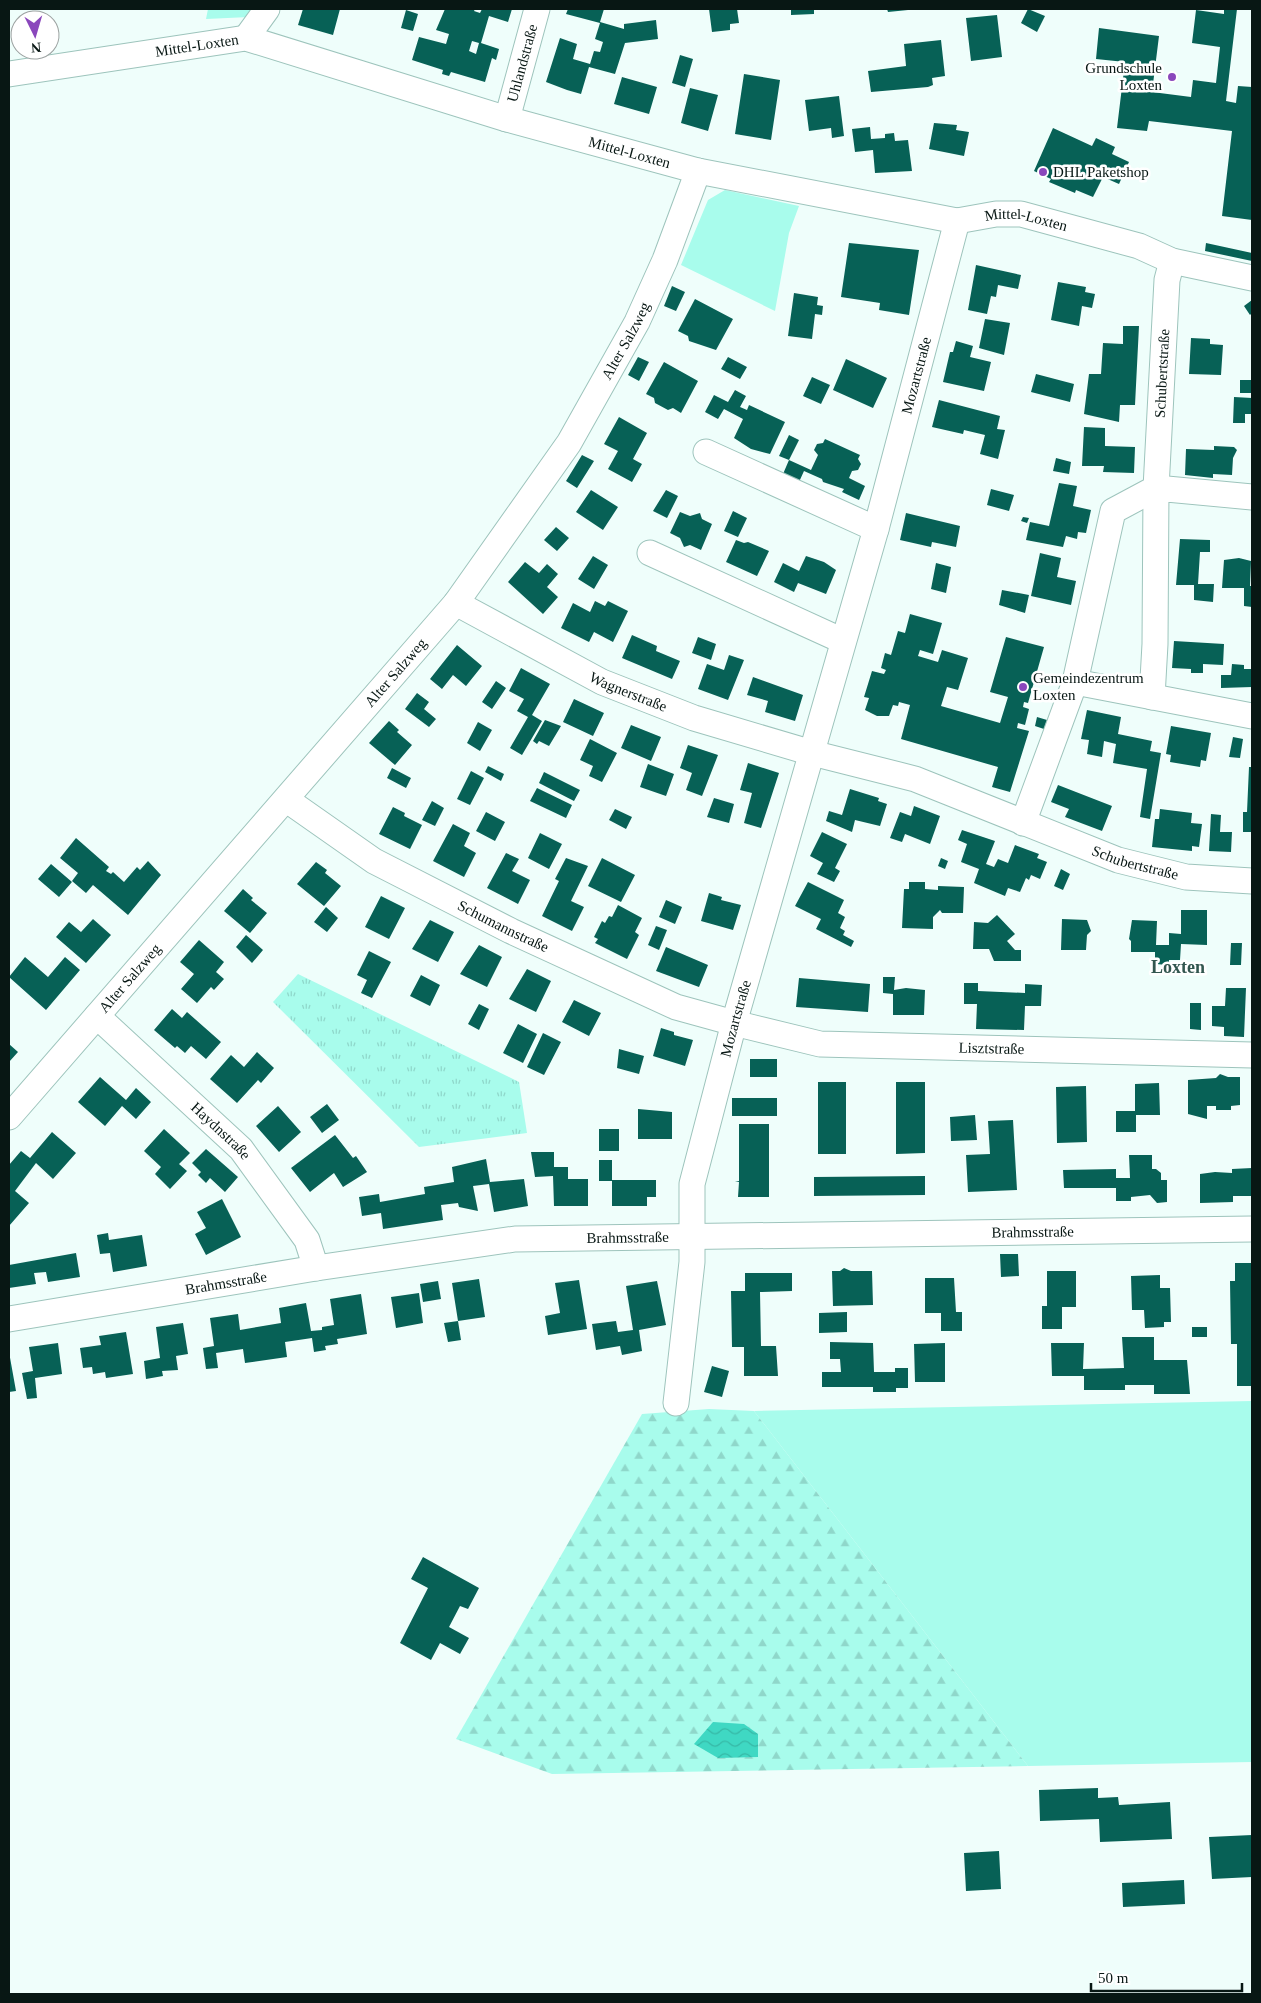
<svg xmlns="http://www.w3.org/2000/svg" width="1261" height="2003" viewBox="0 0 1261 2003" font-family="'Times New Roman',serif">
<style>
.grass{fill:#a8fcec}
.forest{fill:url(#forest-firs)}
.park{fill:url(#park-tufts)}
.water{fill:url(#water-waves)}
.building{fill:#076156;fill-rule:evenodd}
.lines{fill:none;stroke-linecap:round;stroke-linejoin:round}
.street-casing{stroke:#9dc4bc;stroke-width:27}
.street{stroke:#fff;stroke-width:25}
.poi-dot{fill:#8a47bc;stroke:#fff;stroke-width:2}
.labels{text-anchor:middle;dominant-baseline:central;stroke-width:5;stroke-linejoin:round;paint-order:stroke}
.street-label{font-size:15px;fill:#081714;stroke:#fff}
.poi-label{font-size:15px;fill:#081714;stroke:#fff;text-anchor:start}
.quarter-label{font-size:18px;font-weight:bold;fill:#32564f;stroke:#fff}
</style>
<defs>
<pattern id="forest-firs" width="22" height="20" patternUnits="userSpaceOnUse" patternTransform="scale(1.25)"><rect width="22" height="20" fill="#a8fcec"/><path d="M5 1l3.5 6h-7zM16 11l3.5 6h-7z" fill="#8fd7ca"/></pattern>
<pattern id="park-tufts" width="24" height="20" patternUnits="userSpaceOnUse" patternTransform="scale(1.25)"><rect width="24" height="20" fill="#a8fcec"/><path d="M3 7l-1-3M5 7V3M7 7l1-3M15 17l-1-3M17 17v-4M19 17l1-3" fill="none" stroke="#8fd7ca"/></pattern>
<pattern id="water-waves" width="16" height="10" patternUnits="userSpaceOnUse" patternTransform="scale(1.25)"><rect width="16" height="10" fill="#3fd8c3"/><path d="M0 5q4-4 8 0t8 0" fill="none" stroke="#36b9a7"/></pattern>
</defs>
<rect width="100%" height="100%" fill="#effefb"/>
<path class="grass" d="M208 9H255L249 17 206 19Z
M725 190 799 206 789 233 775 311 681 265 708 200Z
M1252 1401V1762L1028 1766 754 1411Z"/>
<path class="forest" d="M709 1409 754 1411 1028 1766 552 1774 456 1739 642 1414Z"/>
<path class="park" d="M298 974 519 1082 527 1133 419 1147 273 1002Z"/>
<path class="water" d="M713 1722 744 1724 758 1734V1757L718 1758 694 1744Z"/>
<path class="building" d="M303 9H340L333 35 298 25Z
M445 9H475L474 11 480 13 482 9H512L508 22 489 16 481 43 499 49 496 60 492 58 485 82 451 72 449 76 442 74 443 70 412 60 419 37 446 44 449 34 436 30ZM472 41 479 43 476 54 469 51Z
M568 9H604L600 22 624 29V24L656 20 658 39 625 43 615 74 589 67 581 94 567 90 546 82 560 38 577 44 573 59 590 64 594 51 600 52 603 42 595 39 600 23 566 14Z
M709 9H737L739 23 730 24V30L712 32Z
M791 9H814V14L791 15Z
M887 9H908V10L888 12Z
M1028 9 1045 16 1037 32 1021 23Z
M1224 9H1237L1226 101 1236 103 1238 86 1252 87V220L1222 216 1232 131 1149 121 1147 131 1117 128 1125 62 1096 59 1099 28 1159 36 1152 92 1191 97 1193 80 1216 83 1220 47 1192 43 1196 10 1224 14Z
M406 10 418 14 413 31 401 28Z
M997 15 1002 57 971 61 966 18Z
M941 40 945 76 932 78 933 85 928 87 871 92 868 71 906 66 904 44Z
M680 55 693 59 685 87 672 83Z
M744 74 780 80 771 140 735 134Z
M622 77 657 87 649 114 614 104Z
M690 88 718 95 708 131 681 123Z
M839 96 844 136 832 138 831 128 809 131 805 100Z
M934 123 957 125 956 130 969 132 964 156 929 149Z
M870 127 871 139 885 138V134L894 133 895 141 908 140 912 171 875 173 873 150 855 152 852 129Z
M1053 128 1092 146 1096 138 1115 147 1112 154 1129 162 1119 184 1103 177 1093 197 1076 190 1075 193 1049 182 1051 179 1034 171Z
M849 243 919 250 909 315 879 310 880 303 841 297Z
M1206 243 1252 253V261L1205 251Z
M976 265 1021 275 1018 289 998 285 996 297 991 296 987 314 968 310Z
M1058 282 1086 287 1085 292 1095 294 1092 308 1082 306 1079 326 1051 320Z
M672 286 685 292 676 311 664 306Z
M794 293 818 297 817 305 823 306 822 315 815 314 812 339 788 336Z
M695 299 733 319 716 350 689 341 688 336 678 331Z
M1252 300V313L1250 315 1244 306Z
M985 319 1010 323 1004 355 979 348Z
M1123 326H1139L1135 405H1120L1119 422 1084 414 1089 374H1101L1103 343 1123 344Z
M1191 338 1210 339V344L1223 345 1221 375 1189 374Z
M956 341 973 346 970 357 991 362 984 391 943 382 950 352H953Z
M638 357 649 362 639 381 628 375Z
M728 357 747 367 740 379 721 369Z
M846 359 887 378 873 408 833 390Z
M664 362 698 381 681 413 673 408 668 410 655 403 654 398 646 394Z
M1036 374 1074 384 1070 402 1031 392Z
M812 377 830 385 821 404 803 396Z
M1240 380H1252V393H1240Z
M735 390 746 396 740 407 747 410 749 405 785 422 770 454 751 449 734 438 743 419 724 409 718 419 705 412 714 395 728 402Z
M1234 397 1252 398V414H1245V423H1233Z
M939 400 1000 416 997 429 1005 430 998 459 980 454 985 435 964 430 963 434 932 427Z
M619 417 647 433 633 459 642 464 632 482 608 469 618 451 604 444Z
M1084 427 1105 428V446L1135 447 1134 473 1103 472 1104 466H1082Z
M789 435 799 440 789 460 811 470 818 455 814 450 817 444 823 443 825 439 860 455 858 459 861 464 858 470 852 471 849 478 865 486 859 500 842 492 844 489 823 482 822 479 804 471 799 482 783 474 789 460 779 456Z
M1214 446 1234 447 1237 450 1233 458 1232 475 1213 474V478L1185 475 1186 449 1214 450Z
M582 455 594 461 577 488 566 481Z
M1056 458 1071 462 1069 474 1053 471Z
M1059 483 1077 486 1073 506 1091 510 1086 533 1078 532 1077 539 1066 536 1063 547 1026 540 1030 522 1049 526Z
M991 489 1014 495 1009 511 987 505Z
M591 490 618 507 603 530 576 512Z
M666 490 678 496 667 518 653 511Z
M733 511 747 518 738 537 724 531Z
M680 512 690 516 700 513 702 519 712 524 701 550 690 545 684 547 680 538 670 533Z
M906 513 960 526 956 547 932 542 931 547 900 540Z
M1023 517 1029 518 1027 523 1021 521Z
M556 527 569 538 557 551 544 540Z
M1180 539 1210 540V552H1200L1198 584H1214L1213 602 1194 600V585H1176Z
M736 540 744 543 748 542 769 551 757 576 726 562Z
M1040 553 1061 558 1057 577 1076 581 1071 605 1031 596Z
M593 556 608 565 594 589 578 579Z
M806 556 824 562 836 570 826 594 798 583 794 592 774 582 783 563 799 571Z
M1239 558 1251 561 1250 586H1252V607L1244 606V588H1222L1224 560Z
M525 562 539 573 547 564 558 574 547 587 558 597 543 614 508 582Z
M936 563 951 567 946 593 931 589Z
M1002 590 1029 595 1025 613 999 605Z
M595 601 605 606 608 601 628 611 613 642 594 632 589 642 561 628 573 603 590 612Z
M910 614 942 623 933 654 920 650 918 656 938 662 942 650 968 658 958 690 947 687 941 706 1000 723 1008 697 990 692 1006 637 1044 647 1028 703 1024 702 1023 707 1029 709 1025 725 1018 723 1017 728 1029 731 1010 792 992 787 998 767 901 739 910 705 899 702 898 706 893 705 889 716H877L865 710 869 698 864 697 872 671 884 674 886 670 881 668 885 653 891 655 898 631 905 633Z
M632 635 657 646 656 651 680 661 672 679 622 658Z
M698 637 716 644 711 660 692 653Z
M1174 641 1224 644 1223 665 1203 664V673H1191V669L1172 668Z
M457 645 482 666 466 686 453 675 442 689 430 679Z
M729 655 744 660 728 700 698 689 707 664 724 670Z
M1232 664 1244 665V669H1252V687L1221 688V675H1231Z
M521 668 550 684 532 715 542 721 522 755 510 748 528 717 517 711 524 699 509 691Z
M753 677 803 695 795 721 765 712 768 701 747 695Z
M496 681 506 688 492 709 482 702Z
M417 693 429 702 424 709 436 719 429 727 405 709Z
M574 699 604 713 593 736 563 722Z
M1087 710 1121 717 1118 734 1152 741 1150 751 1161 753 1150 819 1140 817 1147 769 1113 763 1116 744 1104 741 1102 757 1087 754 1089 740 1081 739Z
M1037 717 1047 720 1044 729 1035 726Z
M545 720 561 726 549 746 539 741 537 744 533 741Z
M389 721 399 730 397 732 412 745 395 765 369 743Z
M478 722 492 730 480 751 467 743Z
M631 725 661 737 651 761 621 748Z
M1171 726 1211 733 1206 761 1201 760 1200 767 1170 762 1171 755 1166 754Z
M1233 737 1243 739 1240 758 1229 757Z
M590 739 617 753 602 782 589 776 593 766 580 760Z
M688 745 718 755 702 796 686 790 692 773 680 768Z
M748 763 779 773 761 828 744 823 752 793 740 790Z
M648 764 674 774 666 796 640 787Z
M488 766 504 774 501 781 485 772Z
M1249 767H1252V832H1243V812H1247Z
M392 768 411 778 406 788 387 778Z
M471 771 484 778 470 805 457 799Z
M544 772 580 790 574 801 539 783Z
M1058 785 1112 806 1102 831 1065 817 1069 809 1051 802Z
M537 788 572 805 566 818 530 801Z
M850 789 879 798 878 801 887 804 880 826 855 820 852 832 826 821 829 811 842 815Z
M714 798 734 804 729 823 707 817Z
M432 801 444 808 435 826 422 820Z
M914 806 940 816 930 844 905 834 902 842 890 838 900 812 911 816Z
M393 807 405 813 404 816 422 825 410 849 379 834Z
M615 809 632 817 626 829 609 820Z
M1160 809 1192 813 1191 823 1202 824 1199 847 1192 846V851L1152 847 1155 819H1159Z
M486 812 505 822 495 841 476 831Z
M1211 814 1221 815 1220 832H1232L1231 852 1209 851Z
M453 824 470 833 464 846 476 853 464 877 433 861Z
M962 830 995 841 986 864 994 867 998 859 1008 863 1015 845 1039 854 1037 858 1047 862 1040 879 1031 875 1029 880 1026 878 1020 892 1008 888 1005 896 974 883 979 869 961 862 967 844 958 840Z
M822 832 847 844 835 868 840 871 834 882 817 874 823 863 810 856Z
M540 833 562 844 549 869 528 858Z
M76 838 109 867 106 871 111 874 113 872 124 882 137 867 140 870 148 861 161 875 128 915 93 885 86 893 72 881 78 873 60 858Z
M506 853 519 859 512 871 530 880 518 904 487 888Z
M566 858 588 866 571 901 584 907 572 931 542 916 559 881 555 879Z
M602 858 635 875 621 902 588 886Z
M941 858 948 861 945 869 938 866Z
M316 862 327 870 325 873 341 886 324 906 297 884Z
M51 864 72 882 59 897 38 879Z
M1061 869 1070 874 1063 890 1054 886Z
M808 882 844 900 838 913 845 917 840 928 845 931 843 935 854 941 851 947 816 929 821 919 795 906Z
M909 882H925V889L938 890V886L964 887 963 913H942L940 910 933 917V929L902 928 904 889H909Z
M243 889 253 898 251 900 267 913 250 933 224 911Z
M709 893 722 897 721 900 741 905 733 930 701 921Z
M381 896 405 908 389 939 365 927Z
M666 900 682 907 675 924 659 917Z
M618 905 642 918 635 932 639 935 627 959 595 943 598 939 594 937 602 921 605 923 609 916 612 917Z
M326 907 338 918 327 932 314 922Z
M1181 910H1207V945L1181 944 1180 960H1169V965L1155 964V952H1131V941L1129 939 1132 920 1157 921 1156 945H1169V933L1181 934Z
M997 915 1015 934 1007 941 1015 950H1021V961H994L989 949H973L974 922 988 923Z
M93 919 111 935 86 963 56 937 69 922 81 932Z
M1062 919 1087 920 1091 931 1087 935 1086 950H1061Z
M430 920 454 932 438 962 412 949Z
M656 926 667 930 659 950 648 945Z
M246 935 263 950 252 963 236 947Z
M199 940 224 962 216 972 224 979 214 990 211 987 197 1003 181 989 194 974 180 962Z
M1231 943H1242L1241 965H1230Z
M479 945 502 957 487 987 460 974Z
M666 947 708 965 699 987 656 971Z
M369 951 391 962 372 998 361 993 367 980 357 975Z
M25 957 48 977 65 957 80 970 46 1010 9 977Z
M1192 968H1198L1199 974 1192 975Z
M527 969 551 981 536 1012 509 999Z
M421 975 440 985 430 1006 410 996Z
M883 977H895L894 990 906 988 925 990 924 1015H893V994L883 993Z
M799 978 870 984 868 1012 796 1007Z
M964 983H978V991L1025 993V984L1042 985 1041 1006H1025L1024 1030 976 1029 977 1004H964Z
M1226 988H1246L1244 1037 1224 1036V1027L1212 1026V1006H1225Z
M574 1000 601 1013 589 1036 562 1022Z
M1190 1003H1201V1030L1190 1029Z
M479 1004 489 1009 479 1030 468 1024Z
M172 1009 182 1018 187 1012 221 1042 206 1059 191 1046 185 1053 177 1046 175 1048 154 1030Z
M518 1024 537 1034 523 1063 503 1053Z
M661 1028 674 1032V1035L693 1040 685 1066 653 1056Z
M543 1033 561 1042 544 1075 527 1067Z
M9 1044 18 1052 9 1062Z
M619 1049 644 1056 639 1074 617 1068Z
M257 1052 274 1068 261 1083 258 1080 237 1103 210 1079 231 1055 244 1067Z
M750 1059H777V1077H750Z
M1220 1074 1228 1077H1240V1105L1231 1106V1110H1216V1106H1207V1119L1188 1114V1080L1216 1078Z
M100 1077 126 1100 136 1088 151 1102 136 1119 122 1106 105 1126 78 1102Z
M818 1082H846V1154H818Z
M896 1082H925V1153L896 1154Z
M1159 1083 1160 1115H1136V1132H1116V1111H1135V1084Z
M1086 1086 1087 1142 1057 1143 1056 1087Z
M732 1098H777V1116H732Z
M327 1104 339 1120 322 1133 310 1117Z
M278 1106 301 1132 279 1152 256 1126Z
M638 1109 672 1112V1139H638Z
M975 1115 977 1140 951 1141 950 1117Z
M1013 1120 1017 1190 968 1192 966 1155 990 1154 988 1121Z
M739 1124H769V1197H738L739 1182 735 1181H739Z
M164 1129 190 1153 179 1164 187 1171 170 1189 155 1174 161 1167 144 1151Z
M599 1129H619V1151H599Z
M52 1132 76 1153 53 1179 36 1163 15 1191 29 1203 9 1226V1165L21 1151 30 1158Z
M335 1135 353 1158 356 1156 367 1172 343 1187 334 1173 310 1192 291 1168Z
M206 1149 238 1177 225 1192 210 1178 206 1183 198 1175 201 1172 192 1163Z
M531 1152H554V1167H568V1179H588V1206H554L553 1176 535 1177Z
M1129 1155H1152V1169H1156L1161 1173V1180H1167V1202L1157 1203 1150 1195 1131 1197V1201H1116V1188H1064L1063 1170 1116 1169V1178H1130Z
M486 1159 490 1182 524 1179 528 1206 494 1212 489 1184 473 1186 478 1211 459 1207 458 1203 441 1205 443 1220 383 1229 381 1213 362 1216 359 1197 379 1194 380 1202 425 1194 424 1187 454 1182 452 1167Z
M599 1160H612V1181H599Z
M1252 1168V1196H1233V1202L1200 1203V1174L1215 1172 1232 1173V1169Z
M925 1176V1195L814 1196V1177Z
M612 1180H656V1197H647V1206H612Z
M222 1199 241 1237 206 1255 195 1234 206 1228 197 1212Z
M108 1233 109 1240 142 1235 147 1266 113 1272 110 1253 100 1254 97 1235Z
M76 1253 80 1277 48 1282 46 1272 34 1273 36 1284 9 1288V1265Z
M1000 1254H1018L1019 1276 1001 1277Z
M1235 1263H1252V1386H1237V1344H1231L1230 1281H1235Z
M844 1268 851 1271H872L873 1305 833 1306 832 1271H840Z
M1047 1271H1076V1307H1062V1329H1042V1306H1047Z
M745 1273H792V1291L760 1292 761 1346H776L778 1376H744V1347H732L731 1291H745Z
M1160 1275V1288H1170L1171 1322H1164V1327L1145 1328 1144 1310H1132L1131 1276Z
M925 1278H954L956 1312H962V1331H941V1313H925Z
M479 1279 485 1317 458 1321 452 1283Z
M579 1280 587 1329 548 1335 545 1316 560 1313 555 1283Z
M438 1281 441 1299 423 1302 420 1284Z
M657 1281 666 1325 639 1330 642 1351 622 1355 620 1346 596 1350 592 1324 616 1321 618 1332 633 1330 626 1286Z
M419 1293 423 1323 396 1328 391 1297Z
M361 1294 367 1334 337 1339 338 1344 325 1346 326 1350 314 1352 312 1338 285 1342 287 1357 245 1363 243 1349 216 1353 218 1368 206 1369 203 1348 214 1346 210 1318 238 1314 240 1330 281 1323 279 1308 306 1303 311 1331 322 1330V1327L334 1325 330 1299Z
M847 1312V1332L819 1333V1313Z
M458 1321 461 1340 448 1342 444 1323Z
M183 1323 188 1354 176 1356 178 1370 162 1371 163 1376 146 1379 144 1361 160 1358 156 1327Z
M1192 1327H1207V1337H1192Z
M126 1332 133 1374 106 1378 105 1372 93 1374 92 1367 83 1368 80 1348 101 1345 99 1336Z
M1122 1337H1154V1360H1187L1190 1394H1154V1385H1125V1390H1084V1376H1052L1051 1343H1084L1083 1369 1124 1368Z
M830 1342 873 1343 874 1372H895V1368H908V1388H896V1392H873V1387H822V1372H841L840 1359H830Z
M58 1343 62 1374 35 1378 37 1398 27 1399 22 1373 33 1371 29 1347Z
M945 1343V1382H915L914 1344Z
M9 1352 16 1391 9 1392Z
M712 1366 729 1371 722 1397 704 1392Z
M423 1557 479 1588 468 1609 460 1606 449 1627 469 1638 460 1654 440 1643 431 1660 400 1643 428 1588 411 1579Z
M1098 1788V1798L1118 1797 1119 1805 1170 1802 1172 1839 1100 1842 1099 1819 1040 1821 1039 1790Z
M1252 1835V1877L1212 1879 1209 1837Z
M999 1851 1001 1889 966 1891 964 1853Z
M1184 1880 1185 1904 1123 1907 1122 1883Z"/>
<g class="lines">
<g class="street-casing">
<g id="street">
<path d="M246 38 267 9"/>
<path id="s1" d="M9 74 246 38 507 119 698 171 957 221 996 214H1021L1139 246 1172 261 1252 278"/>
<path id="s2" d="M507 119 537 9"/>
<path d="M706 452 876 529"/>
<path d="M650 553 843 641"/>
<path id="s3" d="M456 603 602 682 694 718 812 753 915 779 1118 860 1186 877 1252 881"/>
<path d="M1075 682 1252 716"/>
<path d="M1152 697 1155 644 1156 488 1252 497"/>
<path id="s4" d="M287 800 374 861 511 931 676 1007 734 1023 820 1044 1252 1055"/>
<path id="s5" d="M1023 823 1075 682 1113 511 1156 488 1167 280 1172 261"/>
<path id="s6" d="M97 1016 241 1149 307 1240 316 1268"/>
<path id="s7" d="M9 1117 456 603 569 443 637 322 665 260 698 171"/>
<path id="s8" d="M9 1319 316 1268 515 1239 1252 1229"/>
<path id="s9" d="M676 1403 692 1262V1184L734 1023 876 529 957 221"/>
</g>
</g>
<use href="#street" class="street"/>
</g>
<g class="poi-dot">
<circle cx="1172" cy="77" r="5"/>
<circle cx="1043" cy="172" r="5"/>
<circle cx="1023" cy="687" r="5"/>
</g>
<g class="labels">
<g class="street-label">
<text stroke="none"><textPath href="#s1" startOffset="190">Mittel-Loxten</textPath></text>
<text stroke="none"><textPath href="#s2" startOffset="58">Uhlandstraße</textPath></text>
<text stroke="none"><textPath href="#s1" startOffset="640">Mittel-Loxten</textPath></text>
<text stroke="none"><textPath href="#s1" startOffset="1045">Mittel-Loxten</textPath></text>
<text stroke="none"><textPath href="#s7" startOffset="994">Alter Salzweg</textPath></text>
<text stroke="none"><textPath href="#s5" startOffset="489">Schubertstraße</textPath></text>
<text stroke="none"><textPath href="#s9" startOffset="1059">Mozartstraße</textPath></text>
<text stroke="none"><textPath href="#s7" startOffset="589">Alter Salzweg</textPath></text>
<text stroke="none"><textPath href="#s3" startOffset="194">Wagnerstraße</textPath></text>
<text stroke="none"><textPath href="#s3" startOffset="730">Schubertstraße</textPath></text>
<text stroke="none"><textPath href="#s4" startOffset="251">Schumannstraße</textPath></text>
<text stroke="none"><textPath href="#s7" startOffset="184">Alter Salzweg</textPath></text>
<text stroke="none"><textPath href="#s9" startOffset="391">Mozartstraße</textPath></text>
<text stroke="none"><textPath href="#s4" startOffset="762">Lisztstraße</textPath></text>
<text stroke="none"><textPath href="#s6" startOffset="169">Haydnstraße</textPath></text>
<text stroke="none"><textPath href="#s8" startOffset="1030">Brahmsstraße</textPath></text>
<text stroke="none"><textPath href="#s8" startOffset="625">Brahmsstraße</textPath></text>
<text stroke="none"><textPath href="#s8" startOffset="220">Brahmsstraße</textPath></text>
</g>
<g class="poi-label">
<text x="1162" y="68" text-anchor="end">Grundschule<tspan x="1162" dy="17">Loxten</tspan></text>
<text x="1053" y="172">DHL Paketshop</text>
<text x="1033" y="678">Gemeindezentrum<tspan x="1033" dy="17">Loxten</tspan></text>
</g>
<g class="quarter-label">
<text x="1178" y="967">Loxten</text>
</g>
</g>
<rect width="1261" height="2003" fill="none" stroke="#081714" stroke-width="20"/>
<g transform="translate(35 35) rotate(175)"><circle r="24" fill="#ffffff" stroke="#9ca2a1"/>
<path d="M0-4L9 19L0 12L-9 19Z" fill="#8a47bc"/>
<text y="-8" font-size="14" font-weight="bold" text-anchor="middle" fill="#081714">N</text>
</g>
<path d="M1091 1983v8h151v-8" fill="none" stroke="#081714" stroke-width="2.5"/>
<text x="1098" y="1983" font-size="15" fill="#081714" stroke="#ffffff" stroke-width="4" paint-order="stroke">50 m</text>
</svg>
